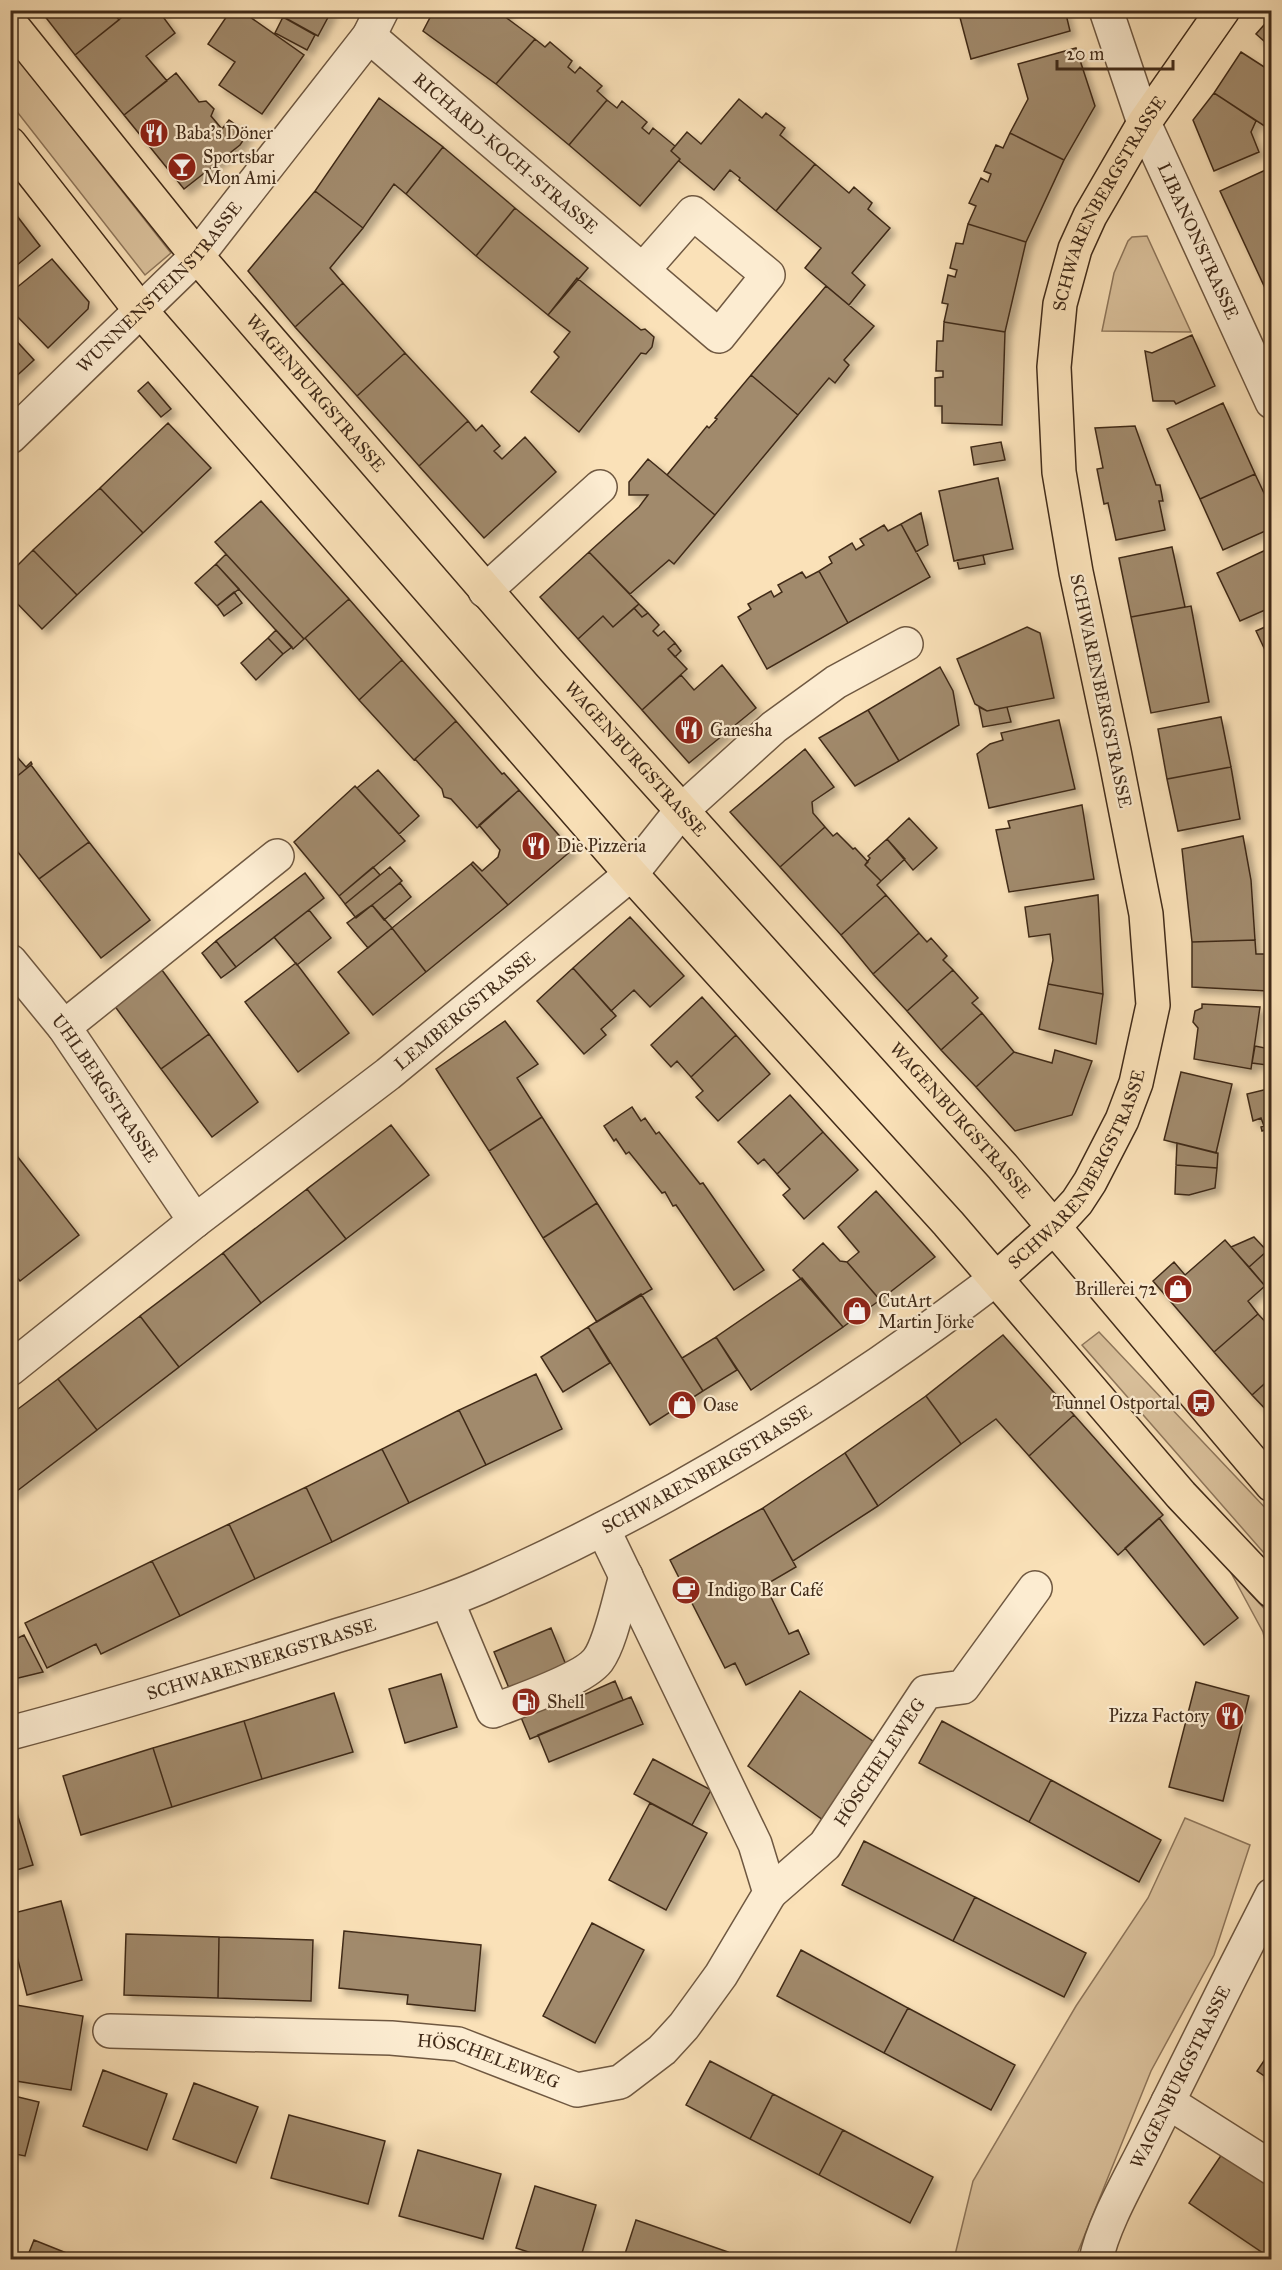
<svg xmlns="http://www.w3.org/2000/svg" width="1282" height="2270" viewBox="0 0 1282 2270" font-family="'IM FELL Great Primer',serif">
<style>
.green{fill:#dbc29d;stroke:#8e765b;stroke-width:1.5}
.building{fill:#a18a6c;stroke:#412b19;stroke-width:1.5;filter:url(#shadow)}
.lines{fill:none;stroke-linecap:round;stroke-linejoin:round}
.minor-casing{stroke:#6f5841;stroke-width:36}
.major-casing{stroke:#412b19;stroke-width:36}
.minor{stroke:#fcecd1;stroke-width:33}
.major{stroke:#fae1b8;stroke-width:33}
.labels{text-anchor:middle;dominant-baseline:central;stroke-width:4.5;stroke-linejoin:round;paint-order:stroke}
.poi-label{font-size:18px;fill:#412b19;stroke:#fcecd1;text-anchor:start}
.street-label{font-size:18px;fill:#412b19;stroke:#fcecd1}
</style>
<defs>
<filter id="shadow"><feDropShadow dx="5.5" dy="5.5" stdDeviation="3" flood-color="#0004"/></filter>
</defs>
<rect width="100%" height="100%" fill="#fae1b8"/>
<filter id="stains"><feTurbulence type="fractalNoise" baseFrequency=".00333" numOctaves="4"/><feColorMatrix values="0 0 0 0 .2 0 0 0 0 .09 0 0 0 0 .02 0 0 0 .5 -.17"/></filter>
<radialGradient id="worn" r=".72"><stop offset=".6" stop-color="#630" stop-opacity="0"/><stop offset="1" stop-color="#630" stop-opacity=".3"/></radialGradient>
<path class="green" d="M10 49 171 253 145 275 11 104Z
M1147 236 1191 332 1102 331 1114 273 1128 241 1132 237Z
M1099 1332 1271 1514V1561L1082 1345Z
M1230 1571 1271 1616V1666L1263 1632Z
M1185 1818 1250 1845 1214 1955 1151 2071 1075 2259H954L973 2181 1076 2006 1148 1898Z"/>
<path class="building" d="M40 10H111L119 20 75 55Z
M131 10H158L175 33 146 56 167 81 124 115 75 55Z
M231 10H240L304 55 262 114 219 85 235 62 208 44Z
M271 10H332L318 36Z
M434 10H506L504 16 535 39 496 84 423 31Z
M958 10H1065L1070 31 971 59Z
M1272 16V48L1256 34Z
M283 17 315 35 307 50 275 33Z
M535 39 545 47 550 42 572 61 568 67 575 73 580 67 602 86 597 91 607 100 569 145 496 84Z
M1076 48 1095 106 1064 160 1010 133 1028 99 1018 64Z
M1241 52 1272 72V119L1266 127 1214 93Z
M176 73 199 102 206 101 214 109 211 116 222 129 229 120 248 133 240 145 184 189 124 115Z
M1214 93 1256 121 1251 132 1259 152 1214 171 1193 120Z
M379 98 443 147 406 194 394 184 363 228 315 191Z
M739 99 762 118 766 113 785 128 780 135 815 164 776 211 739 180 740 178 730 170 714 190 679 161 680 159 671 151 687 132 701 144Z
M607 100 617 108 622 101 647 122 642 128 649 134 653 128 675 146 671 151 680 159 640 206 569 145Z
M1010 133 1064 160 1026 242 968 224 976 206 969 203 981 178 988 182 991 174 984 171 996 145 1003 148Z
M443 147 515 208 476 256 406 194Z
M815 164 849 193 854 187 872 203 868 209 890 228 852 273 865 285 849 305 805 268 821 248 776 211Z
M1272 167V285L1265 288 1220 191Z
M315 191 363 228 330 268 343 283 295 327 248 271Z
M11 208 40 246 10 271V208Z
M515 208 588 268 548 315 476 256Z
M968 224 1026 242 1005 332 944 322 948 304 942 303 948 275 955 277 957 270 950 268 956 243 963 244Z
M52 259 89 302 88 309 48 348 10 309V293Z
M577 278 641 330 645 329 654 337 652 347 646 354 641 353 579 432 531 392 559 357 554 352 570 332 548 315Z
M343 283 405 353 357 396 295 327Z
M1272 285V304L1265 288Z
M826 286 874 326 844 360 849 365 835 383 829 378 798 415 751 375Z
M944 322 1005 332 1002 425 942 423V406H935V378L943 377V371H936L937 341H943Z
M10 334 34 360 10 382Z
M1192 335 1215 386 1176 404 1174 401H1153L1145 351 1152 353Z
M405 353 468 421 419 466 357 396Z
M751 375 798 415 715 515 667 475 707 426 709 428 717 419 715 418Z
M148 382 171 409 161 417 138 391Z
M1223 403 1255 474 1200 499 1167 429Z
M468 421 476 431 482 425 500 446 494 451 502 459 525 437 556 472 484 538 419 466Z
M168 423 211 468 143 533 100 488Z
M1135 426 1156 485H1160L1163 501H1159L1165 530 1116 540 1108 503 1104 504 1097 469 1103 468 1095 428Z
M1001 442 1005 460 974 465 971 447Z
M648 459 715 515 674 564 669 560 630 594 589 552 639 507 648 495H629V482Z
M1255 474 1272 510V528L1223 550 1200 499Z
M998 478 1013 549 954 561 939 491Z
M100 488 143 533 77 595 33 550Z
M261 501 349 599 304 639 215 542Z
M921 513 928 545 916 552 901 524Z
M901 524 930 577 848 623 819 571 832 563 829 557 852 543 856 550 864 545 860 539 884 525 888 531Z
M1172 547 1185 607 1131 617 1119 558Z
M1272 547V607L1240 621 1217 573Z
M33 550 77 595 42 629 10 596V573Z
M589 552 639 604 613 627 603 616 578 639 540 597Z
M226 554 304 639 293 649 216 564Z
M983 555 985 564 959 569 957 560Z
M216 564 239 589 217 606 195 583Z
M819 571 848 623 767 669 738 617 751 609 748 604 771 591 774 597 782 592 778 585 802 572 806 578Z
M234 592 242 603 224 616 217 606Z
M349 599 402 660 359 700 305 638Z
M639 604 648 613 642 617 634 608Z
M1191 606 1209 702 1151 713 1131 617Z
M634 608 642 617 648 613 659 625 653 631 658 636 664 631 675 643 668 649 687 669 642 710 578 639 603 616 613 627Z
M1272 624V665L1256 631Z
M1027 627 1040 633 1054 698 987 711 975 704 957 659Z
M276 630 292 647 283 654 268 638Z
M268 638 283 654 256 680 241 663Z
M675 643 681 651 675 657 668 649Z
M402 660 456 721 414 760 359 700Z
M722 665 756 708 689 763 642 710 681 675 694 690Z
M940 667 953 691 959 725 899 761 868 710Z
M979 707 987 711 1007 707 1011 722 983 727Z
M868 710 899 761 855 786 819 738Z
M1221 717 1231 767 1167 779 1158 729Z
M1059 720 1075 789 989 808 977 754 990 744 1003 740 1001 733Z
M456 721 502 774 504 773 519 790 477 828 451 799 444 797 442 789 415 759Z
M10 749 26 767 31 762 32 764 10 782Z
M805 749 834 787 812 802 813 813 825 827 780 867 730 812Z
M31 765 89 842 39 879 10 842V782Z
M1231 767 1240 819 1178 831 1167 779Z
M378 770 419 816 399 834 357 788Z
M355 786 405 841 339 896 294 842Z
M519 790 572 850 508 905 471 864 473 862 482 871 498 857 500 850 479 825Z
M1082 805 1094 879 1009 892 996 830 1010 828 1008 821Z
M909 818 937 848 913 870 887 839Z
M825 827 833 836 837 833 853 849 855 848 868 862 865 865 881 881 877 885 886 895 841 935 780 867Z
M1243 836 1251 880 1255 940 1192 942 1182 849Z
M887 839 905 859 881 881 865 865 870 858 868 856Z
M89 842 150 920 101 958 39 879Z
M471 864 508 905 426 972 392 928Z
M373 867 380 875 345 904 339 896Z
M390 867 402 881 356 918 345 904Z
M305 873 324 898 236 967 216 941Z
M400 883 411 897 384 920 372 905Z
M886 895 919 933 873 974 841 935Z
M1098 895 1103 994 1048 984 1053 960 1050 934 1029 937 1025 907Z
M372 905 392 928 368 948 347 923Z
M309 910 331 938 297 965 274 937Z
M630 917 684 976 650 1007 634 990 611 1011 573 968Z
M392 928 426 972 373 1015 338 972Z
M919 933 927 942 931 938 947 956 943 960 953 970 907 1011 873 974Z
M1255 940 1256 954H1271L1268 991 1192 987V942Z
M216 941 236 967 221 978 202 953Z
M296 963 349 1033 298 1072 245 1002Z
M159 966 209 1034 161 1069 111 1001Z
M573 968 616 1016 601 1029 606 1035 584 1054 537 1001Z
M953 970 978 998 972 1003 982 1013 941 1050 907 1011Z
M1048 984 1103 994 1096 1044 1039 1029Z
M702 997 736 1035 691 1077 677 1061 671 1067 651 1045Z
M1202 1004 1260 1007 1251 1069 1194 1059 1198 1028 1193 1022 1195 1011 1202 1008Z
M982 1013 1014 1052 976 1087 941 1050Z
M505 1021 538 1064 517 1078 542 1117 489 1151 436 1069Z
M209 1034 258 1102 212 1137 161 1069Z
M736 1035 770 1074 718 1121 696 1097 703 1091 691 1077Z
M1255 1046 1270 1049 1267 1065 1252 1063Z
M1055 1050 1092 1061 1072 1115 1015 1131 976 1087 1014 1052 1052 1063Z
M1181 1072 1232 1084 1216 1153 1164 1140Z
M1272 1088V1156L1266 1145 1268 1144 1265 1130 1262 1131 1261 1127 1264 1126 1261 1118 1253 1121 1247 1094Z
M790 1095 823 1132 777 1174 764 1159 758 1164 738 1142Z
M632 1107 641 1121 645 1118 656 1134 659 1132 700 1184 703 1183 764 1270 734 1290 676 1205 673 1206 665 1192 662 1193 629 1152 626 1154 616 1139 614 1141 604 1126Z
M542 1117 597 1203 543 1238 489 1151Z
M391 1125 429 1175 346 1239 307 1189Z
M823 1132 858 1170 804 1219 783 1195 790 1189 777 1174Z
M1177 1143 1218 1153 1217 1168 1176 1165Z
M10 1147 79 1235 20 1281 10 1269Z
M1176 1165 1217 1168 1215 1188 1189 1195 1175 1194Z
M307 1189 346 1239 261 1303 223 1253Z
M876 1191 935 1257 880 1300 847 1262 859 1252 838 1227Z
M597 1203 652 1289 597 1322 543 1238Z
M1254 1237 1267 1251 1249 1267 1231 1247Z
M1225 1240 1265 1286 1248 1301 1258 1314 1214 1352 1153 1281 1174 1262 1185 1275Z
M823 1243 840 1261 847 1262 880 1300 843 1327 793 1270Z
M1272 1243V1256L1264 1247Z
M1267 1251 1272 1256V1281L1265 1286 1249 1267Z
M223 1253 261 1303 179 1367 140 1316Z
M802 1278 843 1327 751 1390 716 1337Z
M641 1294 703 1391 650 1425 588 1327Z
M1258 1314 1272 1329V1377L1252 1395 1214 1352Z
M140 1316 179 1367 97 1430 58 1379Z
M588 1327 610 1363 563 1392 541 1357Z
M1003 1335 1074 1415 1029 1456 996 1419 961 1444 926 1396Z
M716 1337 737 1370 703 1391 682 1358Z
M536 1374 562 1429 486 1465 459 1410Z
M1272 1377V1416L1252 1395Z
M58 1379 97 1430 13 1494 10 1490V1415Z
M926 1396 961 1444 878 1506 845 1453Z
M459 1410 486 1465 409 1503 382 1449Z
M1074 1415 1163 1515 1118 1555 1029 1456Z
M382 1449 409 1503 332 1542 306 1487Z
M845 1453 878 1506 793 1561 763 1508Z
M306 1487 332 1542 255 1579 229 1524Z
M763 1508 796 1567 765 1585 789 1634 798 1630 809 1654 746 1685 735 1663 725 1668 670 1560Z
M1159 1518 1238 1618 1204 1645 1125 1548Z
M229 1524 255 1579 180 1616 152 1561Z
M152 1561 180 1616 101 1654 96 1644 47 1668 25 1623Z
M10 1622 18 1638 24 1635 43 1672 10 1680Z
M551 1628 579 1697 615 1681 623 1700 530 1739 494 1652Z
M441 1674 457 1727 405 1743 389 1689Z
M1196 1682 1249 1696 1223 1801 1169 1787Z
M800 1691 877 1744 823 1820 748 1766Z
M334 1693 353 1752 262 1779 244 1721Z
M631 1697 643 1724 549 1762 538 1735Z
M244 1721 262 1779 172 1807 153 1748Z
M942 1721 1051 1780 1029 1822 919 1763Z
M153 1748 172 1807 81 1835 63 1776Z
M653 1759 711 1790 692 1825 634 1794Z
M1051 1780 1161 1840 1139 1882 1029 1822Z
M12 1797 33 1865 10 1872V1798Z
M650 1803 707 1833 666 1910 609 1880Z
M864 1841 975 1897 953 1941 842 1885Z
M975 1897 1086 1953 1064 1997 953 1941Z
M61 1901 82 1980 27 1995 10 1929V1914Z
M592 1923 644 1950 595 2043 543 2016Z
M344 1931 481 1945 475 2011 407 2004 408 1995 339 1988Z
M126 1934 219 1937 218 1998 124 1995Z
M219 1937 313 1940 311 2001 218 1998Z
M801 1950 908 2008 884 2053 777 1996Z
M10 2004 83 2016 71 2090 10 2080Z
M908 2008 1015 2065 991 2110 884 2053Z
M1272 2049V2081L1257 2071Z
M710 2061 773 2094 750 2139 686 2105Z
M103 2070 167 2094 147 2150 83 2126Z
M194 2083 258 2107 236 2163 173 2139Z
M773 2094 843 2130 819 2175 750 2139Z
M10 2095 39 2102 25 2156 10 2153Z
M289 2115 385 2141 368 2204 271 2178Z
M843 2130 933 2177 910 2223 819 2175Z
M418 2150 501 2174 483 2239 399 2216Z
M1224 2151 1272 2183V2259L1189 2203Z
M535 2186 596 2205 580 2260H553L516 2248Z
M636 2220 728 2252 725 2260H623Z
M34 2240 84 2260H26Z"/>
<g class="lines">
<g class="minor-casing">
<g id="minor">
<path id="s1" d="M1106 10 1144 123 1272 402"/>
<path id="s2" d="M369 36 719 336 768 275 693 213 643 270"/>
<path id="s3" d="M10 437 197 256 369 36 382 10"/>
<path d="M485 591 600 487"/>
<path id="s4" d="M10 961 64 1027 195 1221"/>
<path d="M64 1027 277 856"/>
<path id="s5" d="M10 1369 195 1221 388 1074 631 874 681 811 774 727 836 682 906 644"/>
<path d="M447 1601 493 1711C518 1701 583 1680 598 1660 611 1642 619 1599 626 1576"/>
<path id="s6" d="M10 1733C113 1706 215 1674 317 1642 376 1623 437 1607 494 1581 673 1501 841 1397 997 1278"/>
<path id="s7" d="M770 1893 825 1845 926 1692 963 1687 1035 1588"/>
<path id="s8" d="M110 2031 391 2038 458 2044 577 2090 620 2082 662 2050 684 2026 721 1975 770 1893 755 1844 603 1529"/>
<path d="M1168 2102 1272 2168"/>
<path id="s9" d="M1096 2260C1103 2224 1132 2175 1148 2142 1189 2059 1230 1977 1272 1895"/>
</g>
</g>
<g class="major-casing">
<g id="major">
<path id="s10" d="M10 23 197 256 550 664 1003 1167 1272 1485"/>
<path d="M10 144 141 311 631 874 948 1223 1181 1495 1272 1591"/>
<path id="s11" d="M997 1278 1053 1228 1077 1202 1090 1182 1122 1120 1136 1083 1153 1005 1146 914 1114 751 1076 572 1059 472 1054 367 1060 304 1075 249 1090 216 1144 123 1223 10"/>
</g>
</g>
<use href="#minor" class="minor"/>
<use href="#major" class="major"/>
</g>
<defs>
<g id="restaurant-disc" transform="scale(1.5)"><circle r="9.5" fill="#8f2418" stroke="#fcecd1"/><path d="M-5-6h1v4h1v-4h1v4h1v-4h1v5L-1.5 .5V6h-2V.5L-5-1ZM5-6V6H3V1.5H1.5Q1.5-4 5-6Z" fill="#fff"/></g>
<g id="bar-disc" transform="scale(1.5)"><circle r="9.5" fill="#8f2418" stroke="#fcecd1"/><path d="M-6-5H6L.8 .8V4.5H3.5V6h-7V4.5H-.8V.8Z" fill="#fff"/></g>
<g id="shop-disc" transform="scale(1.5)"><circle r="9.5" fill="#8f2418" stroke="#fcecd1"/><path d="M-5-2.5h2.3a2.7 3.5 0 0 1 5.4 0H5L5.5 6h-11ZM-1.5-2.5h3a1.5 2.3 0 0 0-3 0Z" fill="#fff"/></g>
<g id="bus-disc" transform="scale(1.5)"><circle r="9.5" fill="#8f2418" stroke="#fcecd1"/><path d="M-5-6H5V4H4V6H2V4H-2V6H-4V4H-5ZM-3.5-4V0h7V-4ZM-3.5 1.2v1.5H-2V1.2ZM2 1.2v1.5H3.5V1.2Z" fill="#fff"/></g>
<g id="cafe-disc" transform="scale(1.5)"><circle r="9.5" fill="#8f2418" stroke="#fcecd1"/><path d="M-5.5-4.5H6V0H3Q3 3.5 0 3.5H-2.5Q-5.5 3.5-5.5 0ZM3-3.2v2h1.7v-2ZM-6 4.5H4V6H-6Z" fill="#fff"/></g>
<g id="fuel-disc" transform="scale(1.5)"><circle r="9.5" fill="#8f2418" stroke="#fcecd1"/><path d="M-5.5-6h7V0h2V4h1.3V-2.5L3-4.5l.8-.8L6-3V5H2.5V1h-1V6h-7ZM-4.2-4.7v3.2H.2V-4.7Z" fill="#fff"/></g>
</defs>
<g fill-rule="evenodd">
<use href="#restaurant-disc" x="154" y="133"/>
<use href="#bar-disc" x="182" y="167"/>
<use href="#restaurant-disc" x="689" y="730"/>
<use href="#restaurant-disc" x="536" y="846"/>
<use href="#shop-disc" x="1178" y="1289"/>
<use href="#shop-disc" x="857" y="1311"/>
<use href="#bus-disc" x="1201" y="1403"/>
<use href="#shop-disc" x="682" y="1405"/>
<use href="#cafe-disc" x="686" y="1590"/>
<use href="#fuel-disc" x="526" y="1702"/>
<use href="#restaurant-disc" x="1230" y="1716"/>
</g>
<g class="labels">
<g class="poi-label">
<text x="175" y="133">Baba's Döner</text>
<text x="203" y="157">Sportsbar<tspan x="203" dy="21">Mon Ami</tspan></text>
<text x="710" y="730">Ganesha</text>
<text x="557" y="846">Die Pizzeria</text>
<text x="1157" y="1289" text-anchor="end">Brillerei 72</text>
<text x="878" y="1301">CutArt<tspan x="878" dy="21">Martin Jörke</tspan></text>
<text x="1180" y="1403" text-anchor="end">Tunnel Ostportal</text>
<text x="703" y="1405">Oase</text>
<text x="707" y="1590">Indigo Bar Café</text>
<text x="547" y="1702">Shell</text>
<text x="1209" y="1716" text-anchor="end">Pizza Factory</text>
</g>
<g class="street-label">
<text stroke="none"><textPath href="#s2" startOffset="180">RICHARD-KOCH-STRASSE</textPath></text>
<text stroke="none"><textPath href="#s11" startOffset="1146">SCHWARENBERGSTRASSE</textPath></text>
<text stroke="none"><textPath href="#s1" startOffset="249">LIBANONSTRASSE</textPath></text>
<text stroke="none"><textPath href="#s3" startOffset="212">WUNNENSTEINSTRASSE</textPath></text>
<text stroke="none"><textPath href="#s10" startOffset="480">WAGENBURGSTRASSE</textPath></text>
<text transform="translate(1101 691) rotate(78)">SCHWARENBERGSTRASSE</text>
<text stroke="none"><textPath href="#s10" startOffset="966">WAGENBURGSTRASSE</textPath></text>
<text stroke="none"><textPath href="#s5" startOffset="579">LEMBERGSTRASSE</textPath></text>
<text stroke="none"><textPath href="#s4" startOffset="159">UHLBERGSTRASSE</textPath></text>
<text stroke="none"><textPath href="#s10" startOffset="1452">WAGENBURGSTRASSE</textPath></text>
<text stroke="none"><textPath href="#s11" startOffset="138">SCHWARENBERGSTRASSE</textPath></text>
<text stroke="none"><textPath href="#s6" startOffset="748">SCHWARENBERGSTRASSE</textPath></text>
<text stroke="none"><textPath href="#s6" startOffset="262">SCHWARENBERGSTRASSE</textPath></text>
<text stroke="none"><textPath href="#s7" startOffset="172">HÖSCHELEWEG</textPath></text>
<text stroke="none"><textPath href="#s8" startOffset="382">HÖSCHELEWEG</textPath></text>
<text stroke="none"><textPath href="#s9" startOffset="202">WAGENBURGSTRASSE</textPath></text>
</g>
</g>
<rect width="1282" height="2270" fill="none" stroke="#fae1b8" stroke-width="36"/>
<rect x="12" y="12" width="1258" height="2246" fill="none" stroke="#412b19" stroke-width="3"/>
<rect x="18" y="18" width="1246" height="2234" fill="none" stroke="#412b19" stroke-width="1.5"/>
<path d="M1057 60v9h116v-9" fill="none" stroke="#412b19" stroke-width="3"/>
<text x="1066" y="60" font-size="18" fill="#412b19" stroke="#fcecd1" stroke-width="4.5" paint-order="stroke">20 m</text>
<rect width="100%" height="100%" filter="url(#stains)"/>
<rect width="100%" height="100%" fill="url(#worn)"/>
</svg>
